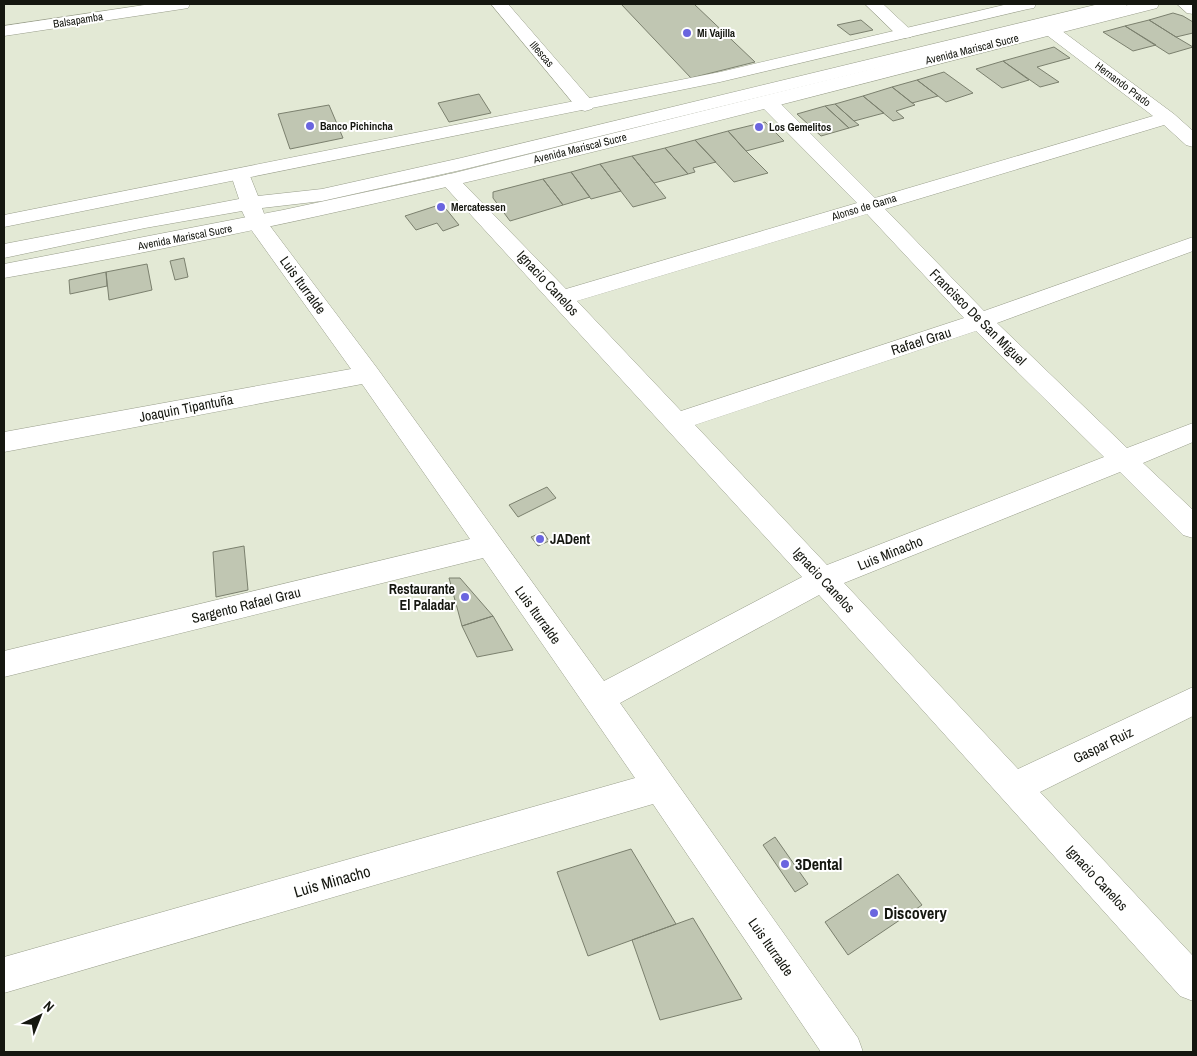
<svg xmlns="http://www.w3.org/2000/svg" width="1197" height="1056" viewBox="0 0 1197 1056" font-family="'Archivo Narrow',sans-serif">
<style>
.building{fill:#c0c6b2;stroke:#7b806e}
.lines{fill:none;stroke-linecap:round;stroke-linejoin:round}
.minor-casing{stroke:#999e8b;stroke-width:1}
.major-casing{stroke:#999e8b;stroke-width:1}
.minor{fill:#fff;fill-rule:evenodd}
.major{fill:#fff;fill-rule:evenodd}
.poi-dot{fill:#6a65df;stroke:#fff;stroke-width:2}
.labels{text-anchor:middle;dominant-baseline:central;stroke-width:4;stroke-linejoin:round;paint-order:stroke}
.far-street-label{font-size:11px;fill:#151710;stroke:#fff}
.far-poi-label{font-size:11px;font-weight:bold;fill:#151710;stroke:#fff;text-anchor:start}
.street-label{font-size:14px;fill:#151710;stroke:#fff}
.poi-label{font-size:14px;font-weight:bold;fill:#151710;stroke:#fff;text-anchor:start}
.near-poi-label{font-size:16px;font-weight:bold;fill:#151710;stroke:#fff;text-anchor:start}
.near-street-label{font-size:16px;fill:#151710;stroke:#fff}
</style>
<rect width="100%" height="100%" fill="#e3e9d5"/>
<path class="building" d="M621 4H694L755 62 691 78Z
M1173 13 1183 16 1193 22V33L1176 37 1149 20Z
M861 20 873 30 850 35 837 25Z
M1149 20 1176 37 1193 47 1169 54 1125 26Z
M1125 26 1156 45 1133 51 1103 32Z
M1054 47 1070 58 1037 67 1059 82 1040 87 1003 61Z
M1003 61 1029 80 1002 88 976 69Z
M944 72 973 93 946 102 917 80Z
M917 80 938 96 912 103 892 87Z
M892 87 915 105 896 111 904 118 893 121 863 96Z
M479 94 491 113 449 122 438 103Z
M863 96 884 113 854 121 835 104Z
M835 104 854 121 859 125 849 128 825 106Z
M329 105 343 138 290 149 278 114Z
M825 106 849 128 821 136 797 114Z
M765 122 784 141 746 151 728 131Z
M728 131 746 151 768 173 734 182 695 140Z
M695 140 716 162 693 168 695 172 688 174 665 148Z
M665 148 688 174 654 183 632 156Z
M632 156 654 183 666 198 633 207 600 164Z
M600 164 621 191 591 199 571 172Z
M571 172 590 197 563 205 543 179Z
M543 179 563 205 510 221 493 198V192Z
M442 204 459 225 443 231 437 223 416 230 405 216Z
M184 258 188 277 175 280 170 261Z
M147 264 152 290 109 300 106 272Z
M106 272 107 286 70 294 69 280Z
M547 487 556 498 518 517 509 505Z
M543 532 549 541 538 546 531 537Z
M244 546 248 590 216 597 213 552Z
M449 578H460L493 616 462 626Z
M493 616 513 650 477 657 462 626Z
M775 837 808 884 795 892 763 845Z
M631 849 676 924 588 956 557 872Z
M898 874 922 905 848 955 825 922Z
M693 918 742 999 660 1020 632 940Z"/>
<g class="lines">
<g class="minor-casing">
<path id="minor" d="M151 4H190L188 8 182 9 4 36V26Z
M491 4H508L592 101 594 105 592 109 585 111 578 109Z
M865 4H883L914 33 911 37 905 38 899 37Z
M1099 4H1127L1125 8 1054 25 1174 114 1193 131V147L1186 145 1164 125 885 209 984 311 1193 237V251L997 323 1127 448 1193 423V442L1143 463 1193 510V538L1183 535 1120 472 844 583 1018 769 1193 687V716L1040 792 1193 956V1001L1180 996 819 595 620 703 858 1038 863 1052H821L653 804 4 993V957L635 778 483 558 4 677V651L470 539 362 384 4 452V432L351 369 250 228 242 211 145 228 4 258V244L239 199 231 175 234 171 241 169 248 171 258 196 322 189 461 158ZM1042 28 1044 33 1153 116 875 198 775 98 768 96 761 98 759 102 761 106 857 203 566 289 456 176 449 174 442 176 439 180 802 577 604 681 377 368 267 222 262 208 322 201 461 170ZM867 214 964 318 681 411 577 301ZM976 331 1104 457 827 565 695 425Z
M1177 4H1193V14L1187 13Z"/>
</g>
<g class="major-casing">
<path id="major" d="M1008 4H1036L1034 8 1028 9 720 82 4 227V215L720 72Z
M1132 4H1159L1157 8C775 105 393 211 4 278V264L283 210 450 174Z"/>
</g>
<use href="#minor" class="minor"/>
<use href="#major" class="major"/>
</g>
<g class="poi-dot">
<circle cx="687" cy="33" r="5"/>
<circle cx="310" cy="126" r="5"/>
<circle cx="759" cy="127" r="5"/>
<circle cx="441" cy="207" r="5"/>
<circle cx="540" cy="539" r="5"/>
<circle cx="465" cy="597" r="5"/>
<circle cx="785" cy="864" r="5"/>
<circle cx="874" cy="913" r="5"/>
</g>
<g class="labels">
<g class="far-street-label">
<text transform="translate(78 20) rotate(-9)">Balsapamba</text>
<text transform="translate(972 49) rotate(-14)">Avenida Mariscal Sucre</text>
<text transform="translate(542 54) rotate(49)">Illescas</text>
<text transform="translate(1123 84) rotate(37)">Hernando Prado</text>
<text transform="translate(580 148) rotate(-14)">Avenida Mariscal Sucre</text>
<text transform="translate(864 207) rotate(-17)">Alonso de Gama</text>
<text transform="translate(185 237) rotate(-11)">Avenida Mariscal Sucre</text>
</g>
<g class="far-poi-label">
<text x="697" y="33">Mi Vajilla</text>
<text x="320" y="126">Banco Pichincha</text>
<text x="769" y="127">Los Gemelitos</text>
<text x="451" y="207">Mercatessen</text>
</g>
<g class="street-label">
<text transform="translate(548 283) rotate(47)">Ignacio Canelos</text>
<text transform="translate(303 285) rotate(54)">Luis Iturralde</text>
<text transform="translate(978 317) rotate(45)">Francisco De San Miguel</text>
<text transform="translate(921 341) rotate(-18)">Rafael Grau</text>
<text transform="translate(186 408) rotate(-11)">Joaquin Tipantuña</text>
<text transform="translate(890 553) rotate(-22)">Luis Minacho</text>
<text transform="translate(824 580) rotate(47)">Ignacio Canelos</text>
<text transform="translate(246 605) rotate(-14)">Sargento Rafael Grau</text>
<text transform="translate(538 615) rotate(54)">Luis Iturralde</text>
<text transform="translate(1103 745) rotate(-26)">Gaspar Ruiz</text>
<text transform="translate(1097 878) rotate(47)">Ignacio Canelos</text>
<text transform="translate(771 947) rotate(55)">Luis Iturralde</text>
</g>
<g class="poi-label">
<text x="550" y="539">JADent</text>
<text x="455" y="589" text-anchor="end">Restaurante<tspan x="455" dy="16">El Paladar</tspan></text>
</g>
<g class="near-poi-label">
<text x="795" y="864">3Dental</text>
<text x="884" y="913">Discovery</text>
</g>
<g class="near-street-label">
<text transform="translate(332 881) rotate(-16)">Luis Minacho</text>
</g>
</g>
<rect width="1197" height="1056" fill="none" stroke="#151710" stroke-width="10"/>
<g transform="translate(40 1016) rotate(43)" stroke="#ffffff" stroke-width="4" paint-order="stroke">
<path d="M0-4L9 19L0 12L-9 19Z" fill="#151710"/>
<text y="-8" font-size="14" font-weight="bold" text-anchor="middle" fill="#151710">N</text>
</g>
</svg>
